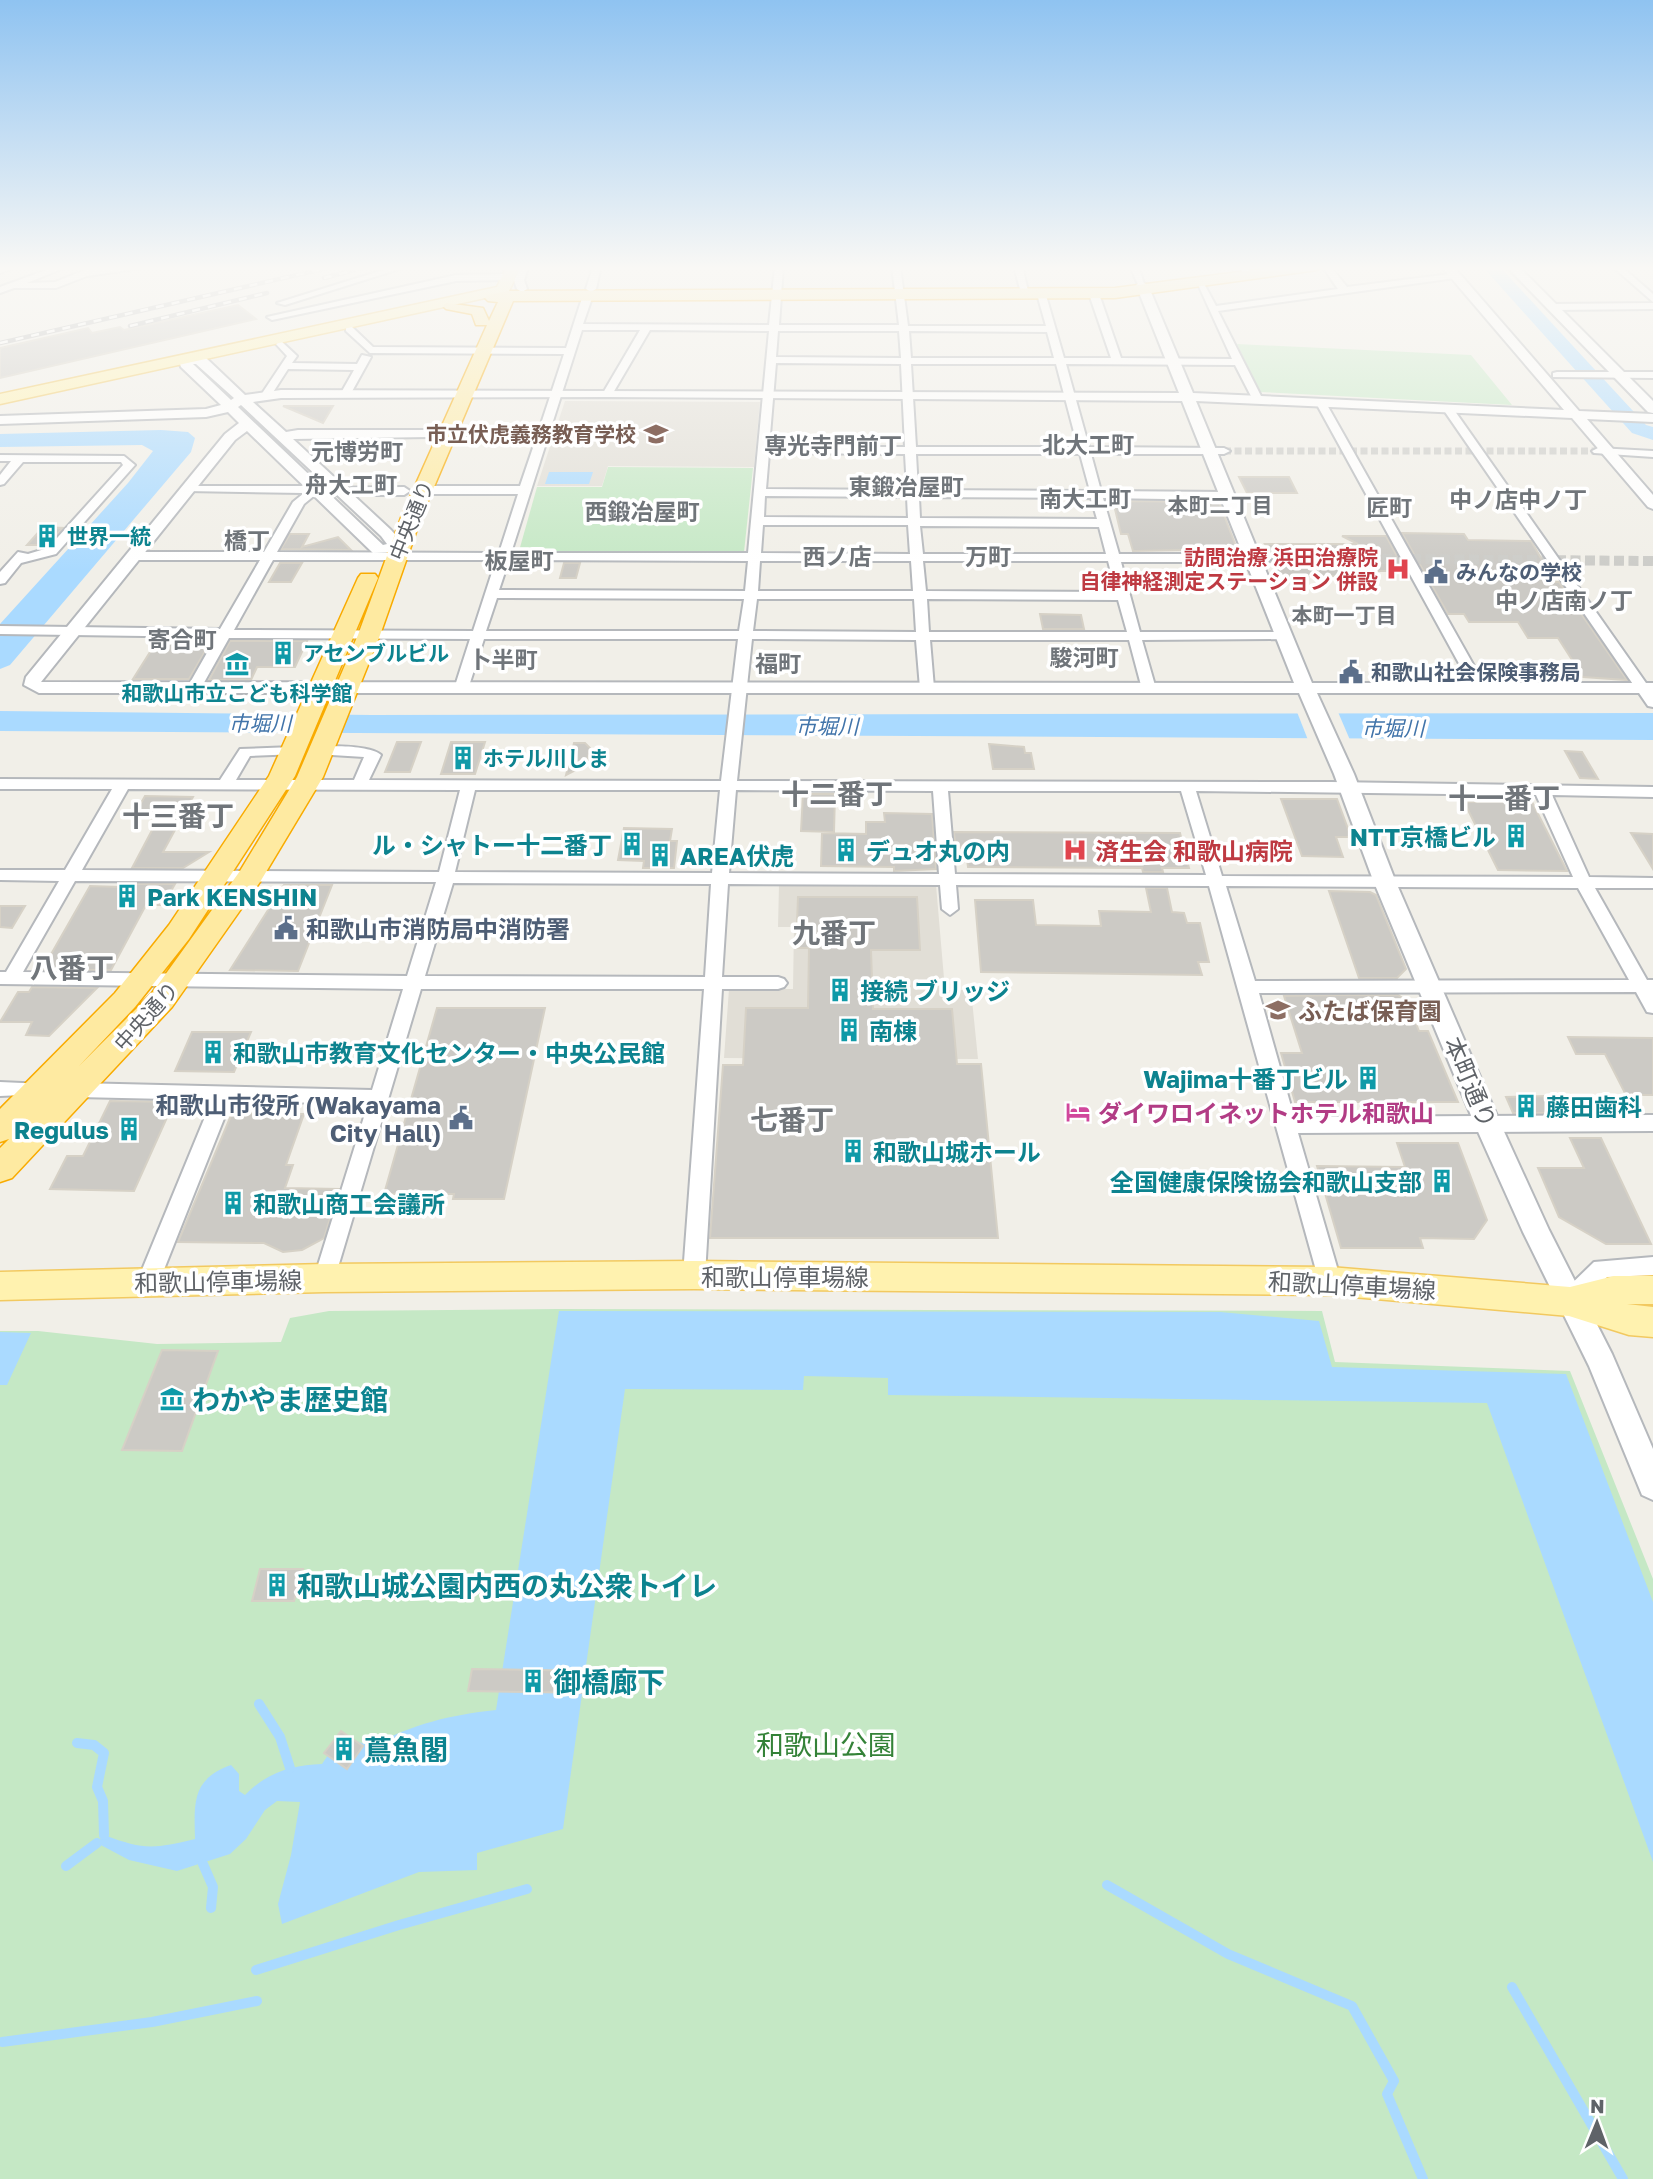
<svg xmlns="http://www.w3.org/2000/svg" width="1653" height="2179" viewBox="0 0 1653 2179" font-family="'Golos Text','Noto Sans JP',sans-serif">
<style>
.education{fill:#e1ded6}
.green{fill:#c5e8c5}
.water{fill:#aadaff}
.pier{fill:#f1efe8}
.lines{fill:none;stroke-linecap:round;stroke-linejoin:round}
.stream{stroke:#aadaff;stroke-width:10}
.river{fill:#aadaff;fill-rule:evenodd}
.building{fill:#cccac5;stroke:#d6d1c6;stroke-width:2}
.pedestrian-tunnel-far1{stroke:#ccccc8;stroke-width:7;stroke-dasharray:7 3.5;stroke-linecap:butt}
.pedestrian-tunnel{stroke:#ccccc8;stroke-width:10;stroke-dasharray:10 4.5;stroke-linecap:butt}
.minor-casing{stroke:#b5b8bc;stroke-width:4}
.tertiary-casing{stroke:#b5b8bc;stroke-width:4}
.primary-casing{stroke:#f2c960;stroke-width:3}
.trunk-casing{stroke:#f9ab00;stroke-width:3}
.minor{fill:#fff;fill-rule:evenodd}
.tertiary{fill:#fff;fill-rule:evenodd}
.primary{fill:#fff2af;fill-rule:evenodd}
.trunk{fill:#feeaa1;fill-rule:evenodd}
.rail-casing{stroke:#b6b7b8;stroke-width:4.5}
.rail{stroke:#fff;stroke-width:2.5;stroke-dasharray:8;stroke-linecap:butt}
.labels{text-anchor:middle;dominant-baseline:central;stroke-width:7;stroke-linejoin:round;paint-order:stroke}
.far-education-label{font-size:21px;font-weight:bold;fill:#785e54;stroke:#fff;text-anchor:end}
.far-neighbourhood-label{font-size:21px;font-weight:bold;fill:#70757a;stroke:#fff}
.far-street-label{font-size:21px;fill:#5f6368;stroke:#fff}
.far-culture-label{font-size:21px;font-weight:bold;fill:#0d838f;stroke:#fff;text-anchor:start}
.far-health-label{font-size:21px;font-weight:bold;fill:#be3a42;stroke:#fff;text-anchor:end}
.far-service-label{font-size:21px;font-weight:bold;fill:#4e5e75;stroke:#fff;text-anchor:start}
.far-water-label{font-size:21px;font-style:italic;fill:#4174aa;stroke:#fff}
.far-quarter-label{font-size:23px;font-weight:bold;fill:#70757a;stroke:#fff}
.culture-label{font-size:24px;font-weight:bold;fill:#0d838f;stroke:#fff;text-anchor:start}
.health-label{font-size:24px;font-weight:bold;fill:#be3a42;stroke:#fff;text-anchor:start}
.service-label{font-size:24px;font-weight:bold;fill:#4e5e75;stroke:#fff;text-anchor:start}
.education-label{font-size:24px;font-weight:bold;fill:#785e54;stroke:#fff;text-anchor:start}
.street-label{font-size:24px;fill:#5f6368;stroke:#fff}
.hotel-label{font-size:24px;font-weight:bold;fill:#b23c85;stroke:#fff;text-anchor:start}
.quarter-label{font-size:28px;font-weight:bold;fill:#70757a;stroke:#fff}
.near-culture-label{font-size:28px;font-weight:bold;fill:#0d838f;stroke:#fff;text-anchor:start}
.near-park-label{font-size:28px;fill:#348238;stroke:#fff}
</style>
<rect width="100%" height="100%" fill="#f1efe8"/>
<path class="education" d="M565 401 760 402 754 467 608 466 602 486H537Z
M779 885H936L945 990H971L978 1059 724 1058 729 989H793L794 927H778Z"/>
<path class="green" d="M1237 344 1471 355 1512 405 1260 392Z
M608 467 753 468 744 552 519 551 537 487H602Z
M558 1309 1322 1311 1335 1362 1570 1371 1653 1579V2179H0V1331H38L157 1344 281 1342 290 1318 329 1311Z"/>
<path class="water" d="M161 430 188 432 195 438 191 452 10 665 0 669V624L128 483 153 451 142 445 0 447V434Z
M549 472H593L589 484H545Z
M0 711 372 715 1653 713V740L0 731Z
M559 1311 1220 1312 1319 1321 1332 1367 1566 1374 1653 1602V1862L1487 1403 888 1395V1378L804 1376 803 1390 625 1389 563 1829 477 1853V1870L419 1872 282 1924 278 1904 291 1855 300 1802 277 1801 265 1810 246 1839 230 1854 177 1871 129 1860 97 1843 104 1835C144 1850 153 1849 195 1839 194 1802 192 1779 231 1765L239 1774V1791L245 1795C266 1773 292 1765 322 1764L341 1736 371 1746C414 1724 449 1715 496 1710Z
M0 1332 31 1333 7 1385H0Z"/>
<path class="pier" d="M1297 712H1338L1350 740H1308Z"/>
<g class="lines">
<path class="stream" d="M259 1704 280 1737 290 1768
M77 1743 94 1745 104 1753 97 1787 103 1801 104 1835
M203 1864 213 1887 211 1908
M66 1866 97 1843
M1107 1885 1228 1954 1352 2006 1394 2081 1387 2094 1423 2179
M256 1970 399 1925 527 1889
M1512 1987 1623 2179
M2 2042 152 2022 257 2001"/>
<path class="river" d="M1482 266H1499L1646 425 1653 427V440L1632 433Z"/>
</g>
<path class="building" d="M238 305 256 319 0 378V348L88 328 92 333 120 327 124 330Z
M283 406H333L323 423Z
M1239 477H1289L1297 493H1247Z
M1113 501 1219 502 1237 549 1133 551 1128 534H1121Z
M43 527 63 528 47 545H27Z
M1402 533 1464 534 1468 540 1531 541 1555 582H1559L1627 680 1583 677 1558 638H1528L1518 622H1469L1464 614H1448Z
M290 534H309L302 547 338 537 351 550 281 549Z
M1342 536H1386L1405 571H1367L1369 576H1278L1272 561 1274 557 1265 544H1358Z
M280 563H302L291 582H269Z
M564 563H580L576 578H560Z
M1040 614 1081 615 1084 629H1043Z
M157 641H211L189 679H133Z
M230 641H307L295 667H257L251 680H209Z
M397 742H421L410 772H385Z
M451 742H485L475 774H441Z
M574 743H585L590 748 587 764 566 775Z
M989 744 1024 747 1025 753H1031L1034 769H993Z
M1565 751 1582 752 1598 779 1580 778Z
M803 794H835L834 832 801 831Z
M145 796 193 797 163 852H209L183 868H132L159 817H133Z
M1281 799H1337L1351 837H1336L1343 857 1302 856Z
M1464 802H1532L1567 871 1498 870Z
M884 813 932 814 936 869 894 871V867L821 866 822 833 866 834V822H885Z
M624 828 672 829 670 841H677L674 868H643L644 861 618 860Z
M954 832 1180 833 1189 868H1162L1163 872H1143L1142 868 968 867 965 843 956 852Z
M1631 833 1653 834V869Z
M123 884H175L163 905H146L111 970H42L90 886 121 887Z
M284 885H332L298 971 230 970Z
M1146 888H1167L1172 912 1184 913 1187 923H1200L1209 962H1198L1202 975 981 972 975 900H1033L1036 925 1101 926 1099 911 1151 912Z
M1329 891 1370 892 1376 895 1406 969 1397 978H1359Z
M798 897H917L920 950H871L873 1009H952L957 1064H981L998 1238H710L723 1065H743L746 1008H808L809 948H796Z
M0 906H25L12 928 0 927Z
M32 987 97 988 49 1036 26 1035 32 1022H0L18 992H29Z
M1337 995H1398L1407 1001 1419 1031H1428L1458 1102H1295L1281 1053H1302L1284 996Z
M437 1008H545L504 1199H453L454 1194H384Z
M192 1032H251L234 1072 175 1071Z
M1568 1037 1653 1038V1095H1626L1605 1054H1576Z
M1551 1096 1559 1113H1513L1506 1097Z
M110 1101 174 1102 134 1191 50 1189 67 1156H83Z
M232 1113 304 1114 286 1165H293L285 1188 339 1189 324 1238 319 1241 302 1250 283 1252 264 1243 178 1242Z
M1570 1138H1601L1651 1244H1606L1559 1217 1538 1168H1584Z
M1397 1143H1458L1487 1220 1474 1239 1420 1238 1423 1248H1341L1317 1166 1405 1167Z
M162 1350 218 1351 182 1451 122 1450Z
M260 1569H303L294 1601H252Z
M472 1669 598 1671 595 1693 468 1691Z
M341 1731 363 1746 347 1769 324 1753Z"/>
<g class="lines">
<path class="pedestrian-tunnel-far1" d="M1224 451H1598"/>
<path class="pedestrian-tunnel" d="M1266 558 1653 561"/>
<g class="minor-casing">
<path id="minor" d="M5 266H18L0 273V267Z
M57 266H69L27 283 55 282 85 270 156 266 87 276 56 288H14L0 293V287Z
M396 266H409L285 305 277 303Z
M521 266H529L524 280 527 289 522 292 517 289 514 280Z
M593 266H601L596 289 591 292 586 289Z
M775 266H783L779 325H899L892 266H900L908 326H1046L1037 294 1045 292 1064 358H1111L1089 294 1094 291 1099 294 1121 358 1232 359 1196 280H1202L1216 306 1338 289 1322 266H1330L1347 287 1458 273V277L1455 278 1218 311 1263 400 1258 403 1253 400 1235 365 1066 364 1089 447 1224 448 1230 451 1224 454H1091L1101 491 1228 492 1234 496 1228 500 1103 498 1119 554H1266L1272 558 1266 562H1121L1140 632H1285L1290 633V639L1142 640 1156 689 1149 693 1142 689 1129 640H930L934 688 927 692 920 688 916 640 752 639 737 781 1331 782 1653 787V797L1552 795 1589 877 1653 878V888H1595L1647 980H1653V1013L1647 1012 1636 992 1259 993 1294 1117 1653 1115V1131L1298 1133 1341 1281 1338 1288 1330 1290 1322 1288 1319 1281 1209 886 956 885 958 909 950 915 942 909 940 885 728 884 722 977H778L784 979 787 983 784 987 778 989H722L705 1275 702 1281 694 1284 686 1281 683 1275 704 989H421L333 1284 325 1287 317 1284 314 1278 368 1104 231 1101 159 1282 156 1289 148 1291 140 1289 137 1282 212 1100 77 1097 70 1095 67 1090 70 1085 77 1083 372 1090 403 989 0 984V972H6L59 881 0 880V870H65L112 789H0V779L220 780 240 749 293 747 300 751 298 754 250 756 236 780H354L364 757 316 754 314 751C323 743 372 746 381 755L369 780 721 781 738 639H484L468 689 461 693 454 689 470 639 229 638 201 688 194 692 187 688 216 637 0 634V626L220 629 260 560H135L129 556 135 552H264L293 502 304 493 186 491V487L190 486H301L312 484 317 488 404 487 410 491 404 495H315L304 504 277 552 499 553 518 494H423L417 490 423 486H520L537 436H448L443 433 448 430H539L564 354 370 353 346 331V327H352L373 347 566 348 583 295 588 292 593 295 583 324 769 325ZM582 330H640L603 393 608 396 613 393 650 330 769 331 748 553H511ZM778 331H899L901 358 776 357ZM909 331 1047 332 1054 358H911ZM776 363 901 364 905 447H769ZM911 364H1056L1078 447H916ZM769 453 905 454 907 490 766 489ZM916 454H1080L1090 491 918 490ZM765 496 907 497 908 518 764 517ZM919 497 1091 498 1097 519 920 518ZM763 525H908L910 554 761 553ZM920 526 1099 527 1106 554H923ZM273 560H496L473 631 234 630ZM509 560 748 561 745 591 499 590ZM760 561H911L913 591H758ZM923 561H1108L1116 592 926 591ZM497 598 744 599 739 631H486ZM757 599H914L916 632 753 631ZM927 599 1118 600 1127 632H929ZM128 789 460 790 439 872 82 870ZM475 790H720L712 873 455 872ZM736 790 933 791 939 874 729 873ZM948 791H1181L1206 875 955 874ZM1196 791 1536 795 1573 877 1222 876ZM75 881 436 882 407 976 23 972ZM453 883 711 884 705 977 425 976ZM1226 886 1578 888 1629 980 1255 981Z
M1014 266H1022L1028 291 1020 289Z
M1130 266H1138L1145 287H1139Z
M1239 266H1247L1250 271 1243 273Z
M1612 266H1621L1653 294V302Z
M456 275 504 274 508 277 504 280 456 281 272 320 267 317Z
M1653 303V309L1553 310 1548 307 1553 304Z
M281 341 297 356 292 363 357 364 362 355 371 357 350 395 341 393 354 370 288 369 270 397H262L261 395 287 356 276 344Z
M1557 372H1653V378L1553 377V373Z
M1317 401 1326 403 1487 689 1485 692H1475L1473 689 1316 403Z
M1448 406 1452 407 1653 693V707L1648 706 1443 409Z
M1598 448 1653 451V457L1594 453 1592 451Z
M0 455 124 456 135 465 56 554 21 563 5 583 0 584V572L18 552 28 554 48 548 123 465 121 462H23L4 484 0 485V475L11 461H0Z
M0 1082 45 1084 48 1089 45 1094 0 1096Z
M1653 1257V1275L1607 1277C1595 1289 1580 1313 1562 1307L1559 1300 1562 1293 1594 1262Z"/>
</g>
<g class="tertiary-casing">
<path id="tertiary" d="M1441 266H1453L1579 411 1653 414V422L1587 419 1653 495V509L1648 507 1572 418 1196 401 1312 683H1653V693H1317L1354 774 1395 880 1501 1125 1549 1230 1612 1354 1653 1449V1500L1642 1495 1589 1366 1523 1232 1475 1125 1373 880 1334 774 1299 693H39L24 685 26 677 225 434 239 423 228 412 206 417 0 424V416L206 409 221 405 181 367 180 364 186 355 206 358 245 395 281 390 1179 393 1136 285 1142 282 1148 285 1193 393 1564 410ZM193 364H196L234 398 231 400ZM608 397 1182 401 1294 683 41 682 235 440 247 431 373 553 405 551 407 548 391 530 293 439 430 437 435 436V430H298L286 432 253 402 281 398ZM241 405 381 536 387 544 383 545 238 407Z
M1506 266H1518L1653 401V413L1648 412Z"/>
</g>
<g class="primary-casing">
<path id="primary" d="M507 266H521L508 293 0 404V394L497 287Z
M694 1261 1330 1267 1570 1287 1614 1276H1653V1304H1627L1653 1307V1337L1629 1335 1569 1316 1330 1295 694 1289 325 1292 0 1300V1272L325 1264Z"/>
</g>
<g class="trunk-casing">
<path id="trunk" d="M1286 266H1324L1317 270 1115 298 513 301 422 515 380 635 323 777 260 882 172 1007 12 1178 0 1182V1148L9 1139 0 1142V1109L115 993 169 925 269 776 358 578 361 574H375L378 578 295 776 189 939 135 1007 79 1066 152 993 240 871 297 777 358 635 402 515 487 325H476L472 314 446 309 443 306 446 303 483 308 489 321 498 302 488 301 485 298 488 295 508 291 1115 288Z"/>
</g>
<use href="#minor" class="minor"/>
<use href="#tertiary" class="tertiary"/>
<use href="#primary" class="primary"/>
<use href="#trunk" class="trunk"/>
<g class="rail-casing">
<path id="rail" d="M324 278 370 266
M130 326 267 293
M0 343 336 266"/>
</g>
<use href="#rail" class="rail"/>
</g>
<linearGradient id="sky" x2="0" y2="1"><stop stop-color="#8fc3f1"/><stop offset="0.47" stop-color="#f9f8f5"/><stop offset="1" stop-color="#f9f8f5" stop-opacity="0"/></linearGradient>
<rect width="1653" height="571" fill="url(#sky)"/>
<defs>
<g id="school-bare" transform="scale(1.89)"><path d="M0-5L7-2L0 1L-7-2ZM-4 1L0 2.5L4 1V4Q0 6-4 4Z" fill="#8d6e63" stroke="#fff" stroke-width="2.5" paint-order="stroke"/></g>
<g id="building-bare" transform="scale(1.89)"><path d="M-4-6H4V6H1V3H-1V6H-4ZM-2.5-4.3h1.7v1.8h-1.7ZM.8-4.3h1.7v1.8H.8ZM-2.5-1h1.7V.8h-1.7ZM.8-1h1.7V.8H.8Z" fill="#0f9aa8" stroke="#fff" stroke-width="2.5" paint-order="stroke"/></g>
<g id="hospital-bare" transform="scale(1.89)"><path d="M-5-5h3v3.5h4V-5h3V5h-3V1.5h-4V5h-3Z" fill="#e0444e" stroke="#fff" stroke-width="2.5" paint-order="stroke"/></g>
<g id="civic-bare" transform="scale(1.89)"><path d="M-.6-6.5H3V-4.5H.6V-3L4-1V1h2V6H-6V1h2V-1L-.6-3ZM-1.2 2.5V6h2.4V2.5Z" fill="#5c6f8a" stroke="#fff" stroke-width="2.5" paint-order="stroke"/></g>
<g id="museum-bare" transform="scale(1.89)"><path d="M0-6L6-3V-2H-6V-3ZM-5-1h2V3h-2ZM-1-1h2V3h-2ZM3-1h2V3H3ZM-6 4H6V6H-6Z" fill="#0f9aa8" stroke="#fff" stroke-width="2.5" paint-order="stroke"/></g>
<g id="hotel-bare" transform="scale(1.89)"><path d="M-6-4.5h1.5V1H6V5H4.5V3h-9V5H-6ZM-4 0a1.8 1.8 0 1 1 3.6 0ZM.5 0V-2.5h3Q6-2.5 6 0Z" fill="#d1479c" stroke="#fff" stroke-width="2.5" paint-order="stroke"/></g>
</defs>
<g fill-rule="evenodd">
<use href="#school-bare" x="656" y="434"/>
<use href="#building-bare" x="47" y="536"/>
<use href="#hospital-bare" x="1398" y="569"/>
<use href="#civic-bare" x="1436" y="572"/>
<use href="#building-bare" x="283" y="653"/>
<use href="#museum-bare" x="237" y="664"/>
<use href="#civic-bare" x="1351" y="672"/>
<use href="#building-bare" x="463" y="758"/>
<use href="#building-bare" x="1516" y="836"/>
<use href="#building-bare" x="632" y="844"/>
<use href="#building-bare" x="846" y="850"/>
<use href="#hospital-bare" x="1075" y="850"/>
<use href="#building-bare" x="660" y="855"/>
<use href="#building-bare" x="127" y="896"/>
<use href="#civic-bare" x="286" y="928"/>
<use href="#building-bare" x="840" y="990"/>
<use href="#school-bare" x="1278" y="1010"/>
<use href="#building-bare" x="849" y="1030"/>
<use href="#building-bare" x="213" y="1052"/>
<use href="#building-bare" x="1368" y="1078"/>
<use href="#building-bare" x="1526" y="1106"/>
<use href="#hotel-bare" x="1078" y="1112"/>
<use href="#civic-bare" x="461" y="1118"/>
<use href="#building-bare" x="129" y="1129"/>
<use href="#building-bare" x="853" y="1151"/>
<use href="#building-bare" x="1442" y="1181"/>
<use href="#building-bare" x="233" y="1203"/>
<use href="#museum-bare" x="172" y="1399"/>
<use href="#building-bare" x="277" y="1585"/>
<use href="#building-bare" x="533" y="1681"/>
<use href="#building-bare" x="344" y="1749"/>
</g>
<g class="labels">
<g class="far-education-label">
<text x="636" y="434">市立伏虎義務教育学校</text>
</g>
<g class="far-neighbourhood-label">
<text x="1220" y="505">本町二丁目</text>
<text x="1344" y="615">本町一丁目</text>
</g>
<g class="far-street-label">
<text transform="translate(411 520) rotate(-68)">中央通り</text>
<text transform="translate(146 1016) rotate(-48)">中央通り</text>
</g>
<g class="far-culture-label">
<text x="67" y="536">世界一統</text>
<text x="303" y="653">アセンブルビル</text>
<text x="237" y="693" text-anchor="middle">和歌山市立こども科学館</text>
<text x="483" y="758">ホテル川しま</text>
</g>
<g class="far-health-label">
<text x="1378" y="557">訪問治療 浜田治療院<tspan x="1378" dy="24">自律神経測定ステーション 併設</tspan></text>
</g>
<g class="far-service-label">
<text x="1456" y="572">みんなの学校</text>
<text x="1371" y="672">和歌山社会保険事務局</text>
</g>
<g class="far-water-label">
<text x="260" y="723">市堀川</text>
<text x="827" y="726">市堀川</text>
<text x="1393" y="728">市堀川</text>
</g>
<g class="far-quarter-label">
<text x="1088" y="444">北大工町</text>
<text x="833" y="445">専光寺門前丁</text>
<text x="357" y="451">元博労町</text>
<text x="351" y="484">舟大工町</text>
<text x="906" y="486">東鍛冶屋町</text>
<text x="1085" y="498">南大工町</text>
<text x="1518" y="499">中ノ店中ノ丁</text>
<text x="1389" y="507">匠町</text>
<text x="642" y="511">西鍛冶屋町</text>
<text x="247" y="540">橋丁</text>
<text x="837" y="556">西ノ店</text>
<text x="988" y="556">万町</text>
<text x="519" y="560">板屋町</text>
<text x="1564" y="600">中ノ店南ノ丁</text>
<text x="182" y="639">寄合町</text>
<text x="1084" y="657">駿河町</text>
<text x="503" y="659">卜半町</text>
<text x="778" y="663">福町</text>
</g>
<g class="culture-label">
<text x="1496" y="836" text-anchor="end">NTT京橋ビル</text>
<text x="612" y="844" text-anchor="end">ル・シャトー十二番丁</text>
<text x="866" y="850">デュオ丸の内</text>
<text x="680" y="855">AREA伏虎</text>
<text x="147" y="896">Park KENSHIN</text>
<text x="860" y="990">接続 ブリッジ</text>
<text x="869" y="1030">南棟</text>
<text x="233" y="1052">和歌山市教育文化センター・中央公民館</text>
<text x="1348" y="1078" text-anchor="end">Wajima十番丁ビル</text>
<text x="1546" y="1106">藤田歯科</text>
<text x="109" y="1129" text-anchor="end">Regulus</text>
<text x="873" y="1151">和歌山城ホール</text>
<text x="1422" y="1181" text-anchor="end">全国健康保険協会和歌山支部</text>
<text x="253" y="1203">和歌山商工会議所</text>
</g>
<g class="health-label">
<text x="1095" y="850">済生会 和歌山病院</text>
</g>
<g class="service-label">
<text x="306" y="928">和歌山市消防局中消防署</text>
<text x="441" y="1104" text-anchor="end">和歌山市役所 (Wakayama<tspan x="441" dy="28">City Hall)</tspan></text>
</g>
<g class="education-label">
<text x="1298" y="1010">ふたば保育園</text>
</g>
<g class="street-label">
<text transform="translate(1471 1082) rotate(67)">本町通り</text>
<text x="785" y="1276">和歌山停車場線</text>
<text transform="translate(218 1281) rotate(-1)">和歌山停車場線</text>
<text transform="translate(1352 1285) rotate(3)">和歌山停車場線</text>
</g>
<g class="hotel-label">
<text x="1098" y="1112">ダイワロイネットホテル和歌山</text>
</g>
<g class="quarter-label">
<text x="837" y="793">十二番丁</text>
<text x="1504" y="797">十一番丁</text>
<text x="178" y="815">十三番丁</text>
<text x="834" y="932">九番丁</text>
<text x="72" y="967">八番丁</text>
<text x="792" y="1119">七番丁</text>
</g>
<g class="near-culture-label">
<text x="192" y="1399">わかやま歴史館</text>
<text x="297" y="1585">和歌山城公園内西の丸公衆トイレ</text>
<text x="553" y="1681">御橋廊下</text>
<text x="364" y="1749">蔦魚閣</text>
</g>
<g class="near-park-label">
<text x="826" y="1744">和歌山公園</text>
</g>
</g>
<g transform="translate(1597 2123) rotate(1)" stroke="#ffffff" stroke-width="5" paint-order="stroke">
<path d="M0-5L12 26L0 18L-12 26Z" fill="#5f6368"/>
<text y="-10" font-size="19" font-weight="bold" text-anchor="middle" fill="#5f6368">N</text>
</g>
</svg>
